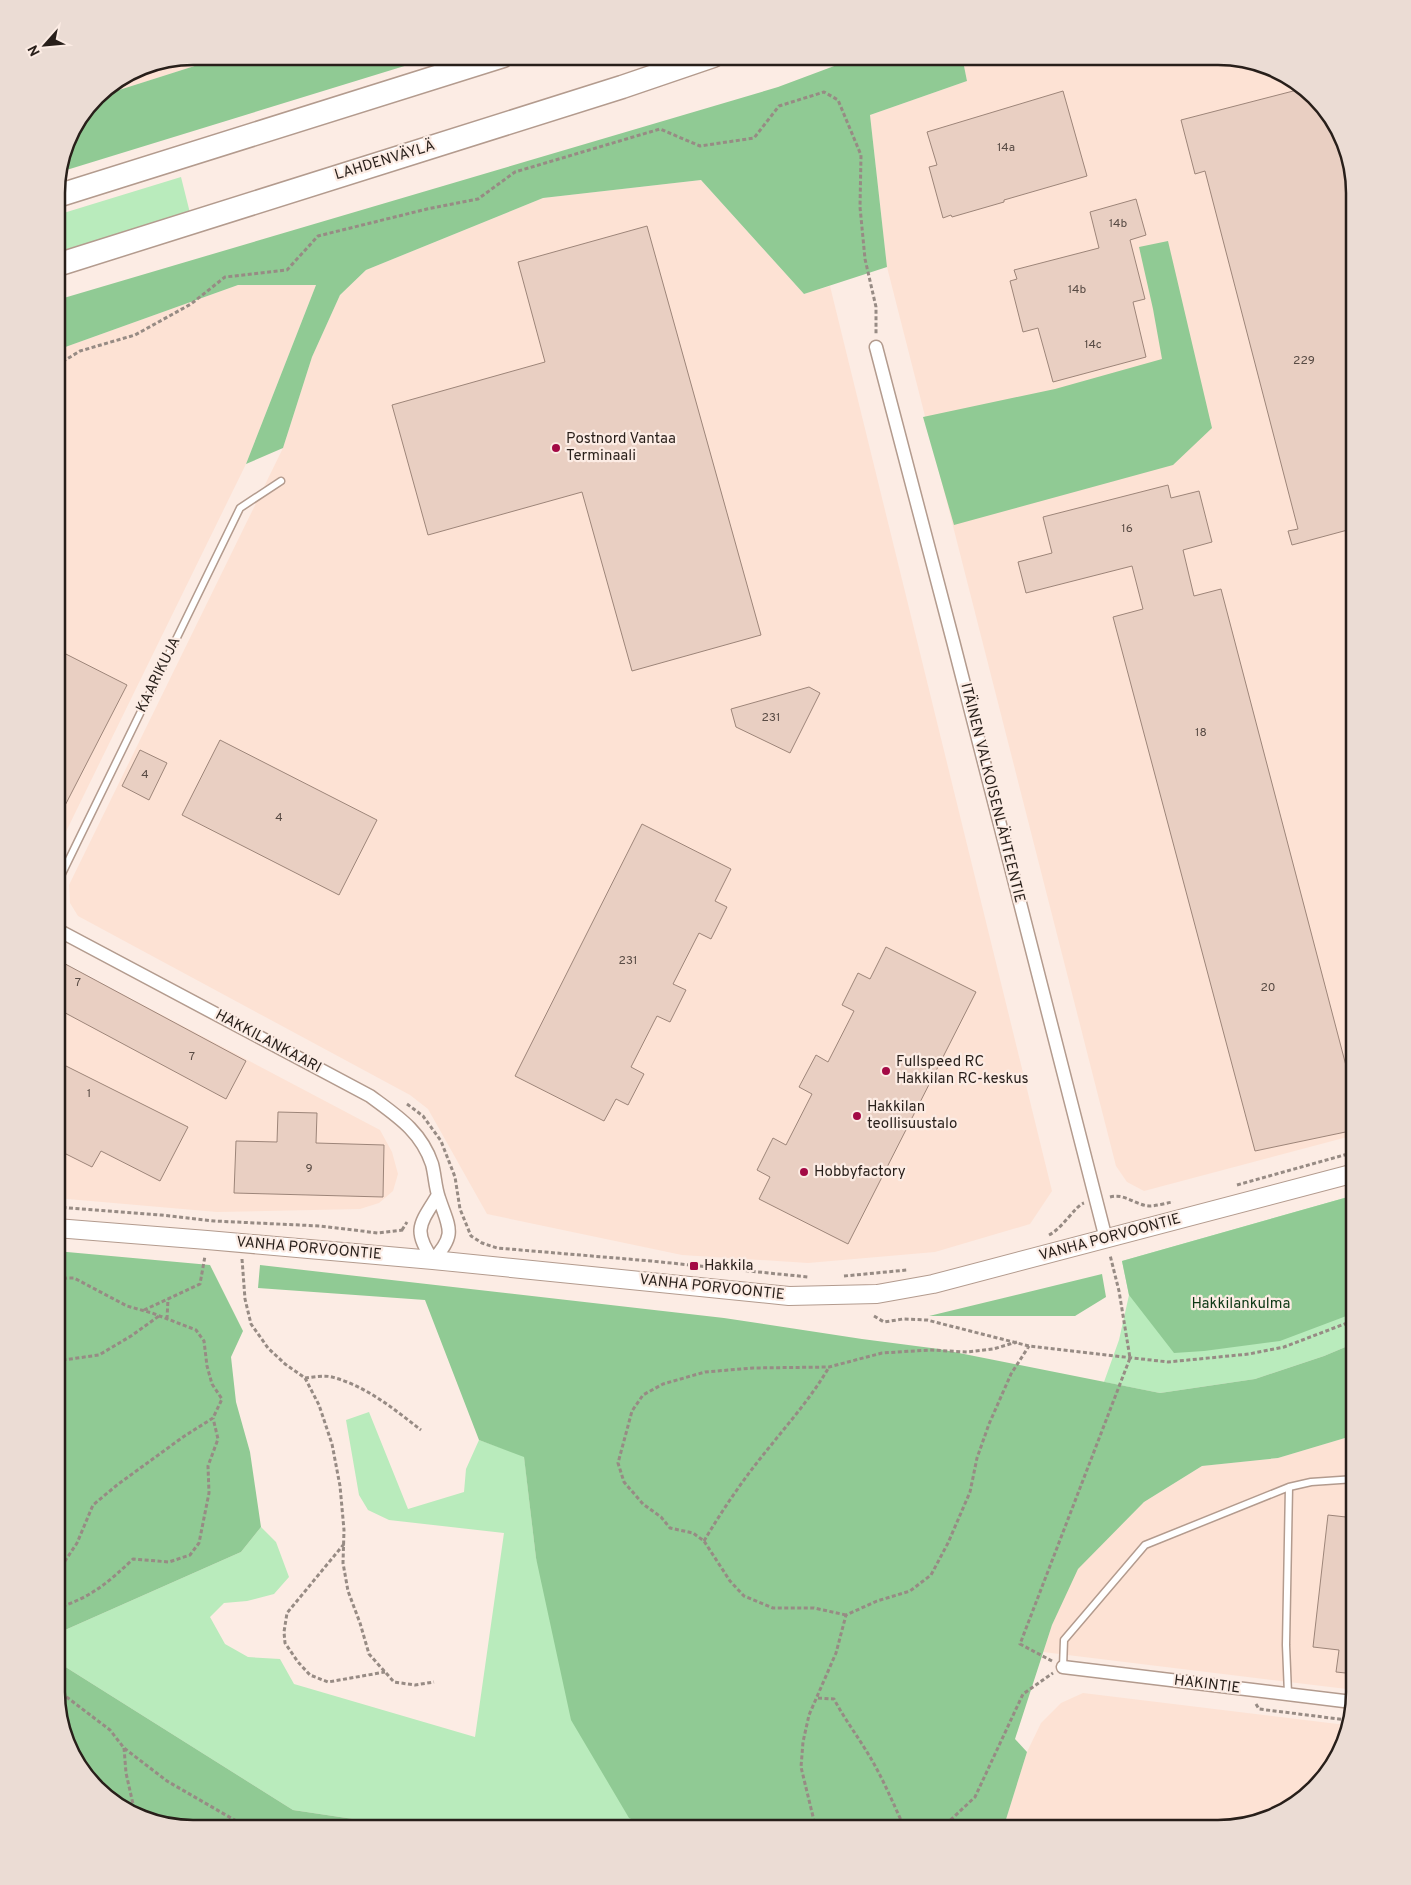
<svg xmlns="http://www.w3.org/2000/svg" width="1411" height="1885" viewBox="0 0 1411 1885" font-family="Overpass,sans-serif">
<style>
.built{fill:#fde2d4}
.green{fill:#b9ebbc}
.forest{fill:#90ca94}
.water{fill:#42adb6}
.building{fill:#e9cfc2;stroke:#9d8579}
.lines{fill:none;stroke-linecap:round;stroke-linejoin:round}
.service-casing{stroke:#b39b8e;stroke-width:9}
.minor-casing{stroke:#b39b8e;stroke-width:15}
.secondary-casing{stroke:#b39b8e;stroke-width:20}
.motorway-casing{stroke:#b39b8e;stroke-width:25}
.path{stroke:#978b84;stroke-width:3;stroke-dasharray:4 2.5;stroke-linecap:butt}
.service{stroke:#fff;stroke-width:6}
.minor{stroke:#fff;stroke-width:12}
.secondary{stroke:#fff;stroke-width:18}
.motorway{stroke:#fff;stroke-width:22}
.poi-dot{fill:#a30a45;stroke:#fcece4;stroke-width:2}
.labels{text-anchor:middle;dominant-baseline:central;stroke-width:4.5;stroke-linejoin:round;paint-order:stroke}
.number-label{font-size:12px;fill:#584b44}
.street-label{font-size:15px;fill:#281f1a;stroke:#fcece4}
.poi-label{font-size:15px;fill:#281f1a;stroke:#fcece4;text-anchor:start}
.park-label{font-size:15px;fill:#0d3815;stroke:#fcece4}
.rim{fill:none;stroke:#281f1a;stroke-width:2.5}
</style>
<rect width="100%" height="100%" fill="#fcece4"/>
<path class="built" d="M193 56H226L97 97 103 90 141 67Z
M962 56 1227 57 1286 74 1332 117 1355 193V1135L1144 1191 1127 1182 1116 1166 887 267 870 115 967 81Z
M701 180 804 294 830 286 1052 1191 1030 1224 935 1252 808 1263 682 1255 487 1214 428 1109 410 1095 78 916 70 903 69 885 283 448 312 357 340 295 366 270 543 198Z
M238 285H316L246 464 56 852 57 350Z
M56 959 380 1130 392 1152 398 1174 393 1191 379 1203 360 1209 217 1212 56 1198Z
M1355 1435V1690L1043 1652 1052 1625 1077 1569 1144 1502 1202 1466 1278 1458Z
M1083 1693 1346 1725 1337 1760 1294 1806 1218 1829H1003L1027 1752 1041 1723 1061 1703Z"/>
<path class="green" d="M181 177 190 213 57 252V215Z
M1355 1195V1343L1324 1356 1255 1379 1160 1393 1104 1382 1119 1340 1129 1295 1122 1261Z
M369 1412 408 1509 464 1492 466 1469 479 1440 524 1456 536 1558 629 1817 646 1825 647 1829H420L293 1810 56 1661V1634L241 1552 261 1527 276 1542 289 1577 274 1594 247 1601 224 1603 210 1617 225 1644 248 1657 280 1659 294 1684 475 1737 504 1533 389 1520 368 1510 359 1495 346 1420Z"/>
<path class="forest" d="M226 56H437L60 172 70 133 97 97Z
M861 56H962L967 81 870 115 887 267 804 294 701 180 543 198 366 270 340 295 312 357 283 448 246 464 316 285H238L57 350V300L778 87Z
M1168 241 1212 428 1173 465 954 525 923 417 1055 389 1162 359 1153 309 1139 247Z
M1355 1195V1312L1349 1315 1280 1341 1204 1351 1174 1353 1129 1295 1122 1261Z
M56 1251 210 1265 243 1331 231 1357 236 1402 250 1452 261 1527 241 1552 56 1634Z
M260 1265 724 1318 862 1339 939 1349 1160 1393 1255 1379 1324 1356 1355 1343V1435L1278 1458 1202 1466 1144 1502 1078 1569 1052 1625 1015 1739 1027 1752 1003 1829H692L664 1819 646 1825 629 1818 571 1720 536 1558 524 1457 479 1440 425 1300 258 1288Z
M1102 1274 1106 1297 1075 1316H929Z
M56 1661 293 1810 420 1829H193L125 1811 79 1768 56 1692Z"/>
<path class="water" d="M664 1819 692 1829H647L646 1825Z"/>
<path class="building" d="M1301 89 1332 117 1355 193V528L1292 545 1288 531 1298 529 1205 171 1195 174 1181 120Z
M1063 91 1087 176 1004 200V202L952 217 951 215 943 218 929 167 937 165 927 132Z
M1136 199 1146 235 1130 240 1145 299 1133 302 1146 357 1053 382 1038 328 1023 332 1010 281 1017 279 1014 270 1099 248 1090 212Z
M647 226 761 635 632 671 582 492 428 535 392 405 545 362 518 262Z
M1168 485 1171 498 1199 491 1212 542 1183 550 1194 596 1221 589 1355 1100V1130L1255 1151 1113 617 1143 609 1132 566 1026 593 1018 562 1052 553 1043 517Z
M56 649 127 685 56 823Z
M809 687 820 693 790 753 736 727 731 709Z
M220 740 377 820 339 895 182 815Z
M140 750 167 763 149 800 122 786Z
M642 824 731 869 715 901 727 907 711 939 699 933 673 984 686 990 670 1022 657 1016 631 1067 644 1074 628 1105 616 1099 604 1121 515 1076Z
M886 947 976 992 848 1244 759 1199 770 1177 757 1170 773 1138 786 1145 812 1094 799 1087 816 1055 828 1062 854 1011 842 1005 858 973 870 979Z
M56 959 246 1061 226 1099 56 1008Z
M56 1061 188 1127 160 1181 101 1151 92 1167 56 1149Z
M278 1112 317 1113 316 1143 384 1145 383 1197 234 1193 236 1141 277 1142Z
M1328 1515 1355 1518V1674L1336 1672 1339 1650 1313 1647Z"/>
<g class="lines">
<g class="service-casing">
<path id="service" d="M56 886 240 508 281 481
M1063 1667 1064 1640 1145 1545 1289 1487 1311 1482 1355 1479
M1288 1694 1286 1645 1289 1487"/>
</g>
<g class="minor-casing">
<path id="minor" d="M876 347 953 641 1106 1239
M56 929 370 1096C397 1116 421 1131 432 1164 435 1175 435 1187 439 1198 449 1228 457 1234 433 1260 412 1230 420 1224 438 1195
M1063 1667 1352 1702"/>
</g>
<g class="secondary-casing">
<path id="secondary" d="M56 1228 207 1240 433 1260 789 1296 877 1294 933 1284 1355 1173"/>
</g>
<g class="motorway-casing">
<path id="motorway" d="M57 196 503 56
M57 265 622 87 713 56"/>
</g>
<path class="path" d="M57 365 80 351 135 335 191 304 225 277 287 270 318 236 427 209 478 199 515 172 660 129 700 146 754 138 779 106 824 92 838 100 861 155 860 207 865 259 876 307V334
M407 1104 423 1116 441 1141 455 1177 460 1209 471 1236 482 1243 497 1248 651 1261 808 1277
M1237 1185 1355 1152
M1110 1197C1125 1193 1135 1205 1149 1206 1157 1206 1166 1203 1173 1202
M56 1207 161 1215 214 1221 320 1226 378 1233 403 1230
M402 1230 407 1222
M1049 1235C1063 1228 1075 1206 1084 1203
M242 1259 245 1299 251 1324 268 1348 285 1364 305 1378 319 1405 332 1444 340 1486 344 1530 343 1563 348 1591 360 1623 369 1654 394 1682 415 1685 434 1682
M844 1276 907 1270
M144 1310 200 1284 205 1256
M874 1316 884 1322 903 1319 927 1320 1029 1346 1168 1362 1249 1354 1284 1347 1355 1320
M167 1319 168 1299
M56 1361 99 1355 131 1336 159 1316
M305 1378C314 1377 324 1375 332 1377 366 1386 394 1409 421 1430
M704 1541C724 1507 747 1474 772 1444 792 1419 813 1395 829 1367
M344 1544 287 1613 284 1632 285 1643 298 1662 310 1675 328 1682 385 1672
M56 1579 65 1561 77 1543 93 1505 117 1485 183 1437 213 1418 222 1399 212 1384 207 1366 204 1341 196 1330 152 1313 127 1306 74 1278H67L56 1280
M56 1608C89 1599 109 1582 133 1559L169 1562 190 1555 199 1543 209 1493 208 1466 218 1439 213 1418
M846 1615 814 1608H773L744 1596 730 1581 704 1541 693 1533 670 1528 661 1517 643 1504 624 1482 618 1463 632 1411 643 1395 663 1384 705 1372 753 1368 829 1367 882 1353 930 1350 967 1352 993 1349 1017 1342
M1052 1661 1020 1644 1130 1358 1119 1291 1110 1255
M56 1689 110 1730 124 1748 167 1781 250 1829
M818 1698 834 1699C844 1718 856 1734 867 1752 882 1776 893 1803 905 1829
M1256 1704 1259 1709 1347 1720
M124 1748 126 1773 135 1813
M816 1829 801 1767 803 1742 809 1715 836 1653 846 1615 877 1601 910 1591 931 1575 948 1543 970 1492 977 1458 989 1424 1011 1374 1029 1346
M941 1829 975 1797 1023 1694 1053 1673"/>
<use href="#service" class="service"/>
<use href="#minor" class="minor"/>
<use href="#secondary" class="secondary"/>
<use href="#motorway" class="motorway"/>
</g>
<g class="poi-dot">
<circle cx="556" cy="448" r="5"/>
<circle cx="886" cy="1071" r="5"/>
<circle cx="857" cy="1116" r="5"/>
<circle cx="804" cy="1172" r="5"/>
<rect x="689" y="1261" width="10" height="10" rx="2.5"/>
</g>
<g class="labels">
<g class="number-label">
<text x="1006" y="148">14a</text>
<text x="1118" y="224">14b</text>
<text x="1077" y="290">14b</text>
<text x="1093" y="345">14c</text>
<text x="1304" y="361">229</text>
<text x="1127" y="529">16</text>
<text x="771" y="718">231</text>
<text x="1201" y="733">18</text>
<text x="145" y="775">4</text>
<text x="279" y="818">4</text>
<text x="628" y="961">231</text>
<text x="78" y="983">7</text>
<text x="1268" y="988">20</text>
<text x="192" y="1057">7</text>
<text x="89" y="1094">1</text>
<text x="309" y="1169">9</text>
</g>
<g class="street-label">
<text transform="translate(385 161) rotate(-17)">LAHDENVÄYLÄ</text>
<text transform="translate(159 675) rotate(-64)">KAARIKUJA</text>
<text transform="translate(992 793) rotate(76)">ITÄINEN VALKOISENLÄHTEENTIE</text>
<text transform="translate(268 1042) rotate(28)">HAKKILANKAARI</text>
<text transform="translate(1110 1238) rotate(-15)">VANHA PORVOONTIE</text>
<text transform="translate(309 1249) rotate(5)">VANHA PORVOONTIE</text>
<text transform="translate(712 1288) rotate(6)">VANHA PORVOONTIE</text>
<text transform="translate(1207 1685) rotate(7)">HAKINTIE</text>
</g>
<g class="poi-label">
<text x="566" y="439">Postnord Vantaa<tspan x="566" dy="17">Terminaali</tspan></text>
<text x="896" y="1062">Fullspeed RC<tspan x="896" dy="17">Hakkilan RC-keskus</tspan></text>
<text x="867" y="1107">Hakkilan<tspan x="867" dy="17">teollisuustalo</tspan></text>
<text x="814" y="1172">Hobbyfactory</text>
<text x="704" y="1266">Hakkila</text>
</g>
<g class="park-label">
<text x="1241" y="1304">Hakkilankulma</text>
</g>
</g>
<path d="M0 0H1411V1885H0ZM193 65H1218A128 128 0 0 1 1346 193V1692A128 128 0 0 1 1218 1820H193A128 128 0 0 1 65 1692V193A128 128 0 0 1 193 65Z" fill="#ebdcd4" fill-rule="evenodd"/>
<path class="rim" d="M193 65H1218A128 128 0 0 1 1346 193V1692A128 128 0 0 1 1218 1820H193A128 128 0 0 1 65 1692V193A128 128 0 0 1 193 65Z"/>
<g transform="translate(45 45) rotate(243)" stroke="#fcece4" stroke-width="4" paint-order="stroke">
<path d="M0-4L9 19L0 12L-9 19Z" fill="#281f1a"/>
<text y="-8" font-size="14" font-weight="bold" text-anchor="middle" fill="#281f1a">N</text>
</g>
</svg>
